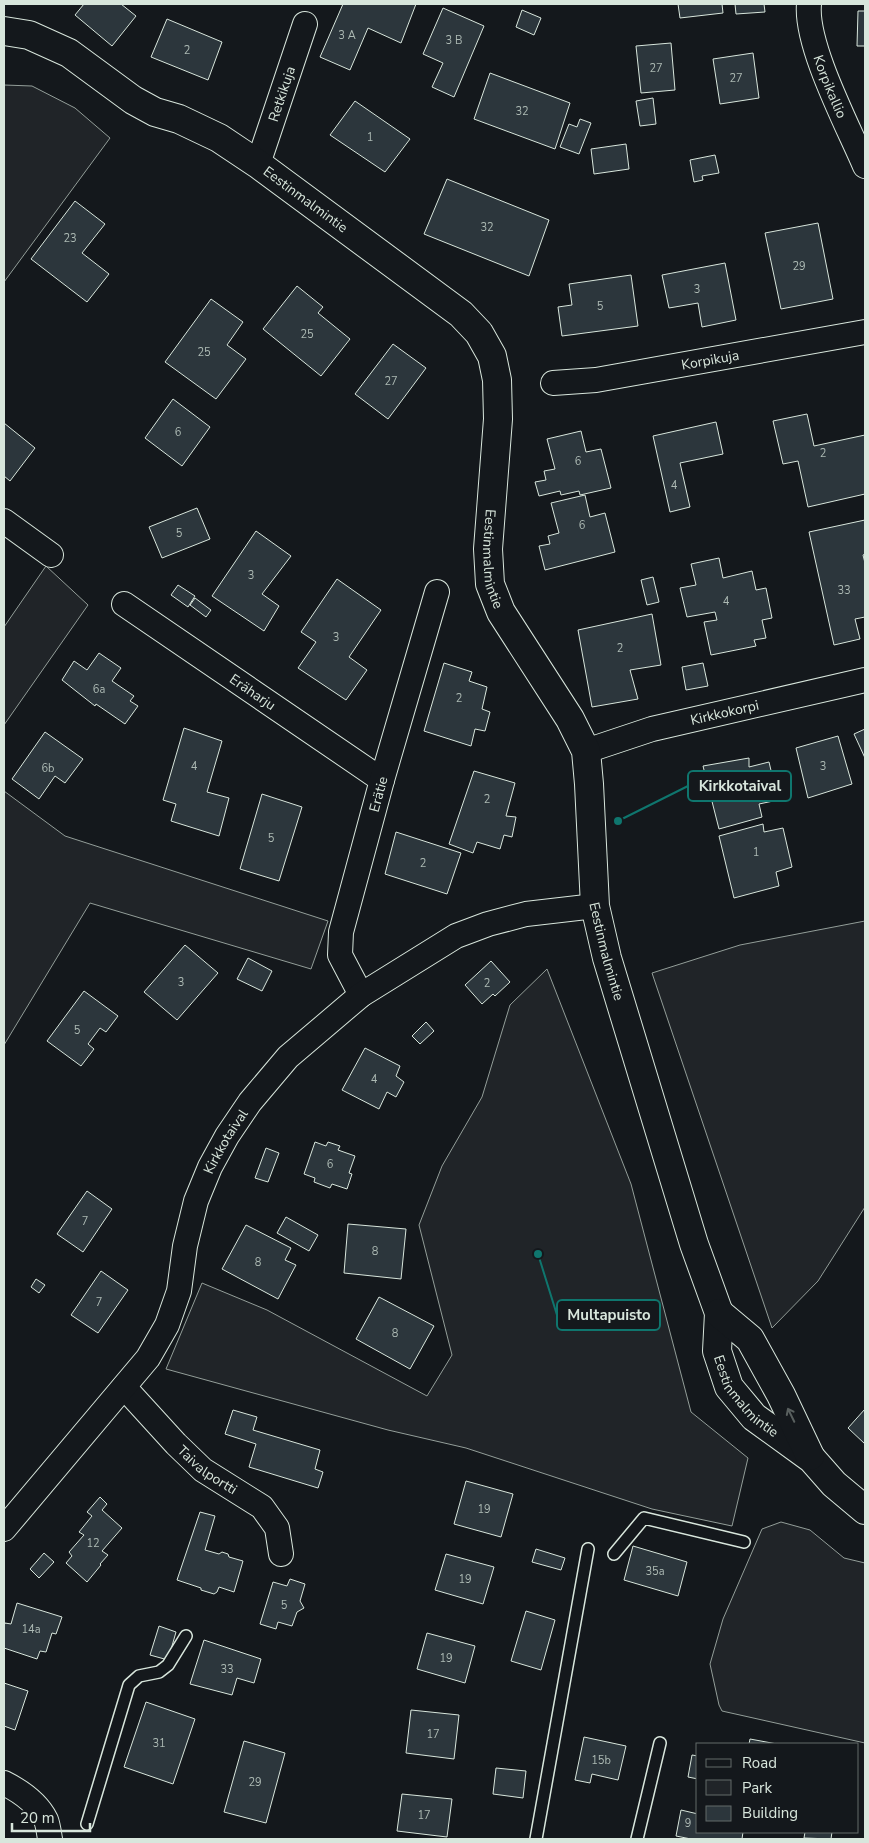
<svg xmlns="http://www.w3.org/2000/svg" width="869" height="1843" viewBox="0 0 869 1843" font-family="'Nunito Sans',sans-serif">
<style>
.green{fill:#202428;stroke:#939e99}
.building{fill:#2c363c;stroke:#d8e6dc}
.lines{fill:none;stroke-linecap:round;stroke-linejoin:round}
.lane-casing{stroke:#d8e6dc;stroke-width:14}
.street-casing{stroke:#d8e6dc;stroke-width:26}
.secondary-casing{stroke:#d8e6dc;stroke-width:30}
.lane{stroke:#14181c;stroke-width:11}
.street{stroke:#14181c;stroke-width:24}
.secondary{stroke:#14181c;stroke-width:28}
.oneway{stroke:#59605f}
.labels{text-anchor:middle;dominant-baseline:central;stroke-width:4;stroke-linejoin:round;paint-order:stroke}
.number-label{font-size:11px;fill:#adbab4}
.street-label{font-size:14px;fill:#d8e6dc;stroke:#14181c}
.leader{fill:none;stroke:#0f766e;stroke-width:2}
.callout-dot{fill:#0f766e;stroke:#14181c;stroke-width:2}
.callout{fill:#14181c;stroke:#0f766e;stroke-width:2}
.callout-label{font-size:15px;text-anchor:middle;font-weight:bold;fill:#d8e6dc}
</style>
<rect width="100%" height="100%" fill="#14181c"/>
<path class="green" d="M4 85 32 86 75 108 110 138 4 282Z
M46 566 88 605 4 725V627Z
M4 791 65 836 328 921 311 969 90 903 4 1045Z
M865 921V1207L818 1281 772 1328 652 973 740 945Z
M547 969 631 1184 691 1412 748 1458 732 1526 652 1509 466 1448 388 1430 166 1369 202 1283 267 1310 427 1396 452 1355 419 1225 442 1166 482 1097 510 1005Z
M781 1522 810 1530 844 1558 865 1563V1743L722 1711 719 1705 710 1664 723 1619 762 1529Z"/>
<path class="building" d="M84 4H121L136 16 112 46 75 15Z
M343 4H416L401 43 368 28 350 70 320 57Z
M678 4H722L723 13 680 18Z
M735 4H764L765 12 736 14Z
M443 8 484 26 454 97 432 87 443 63 423 54Z
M522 10 541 18 534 35 516 27Z
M858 11H865V46H857Z
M167 19 222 42 208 80 151 57Z
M671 43 675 90 641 93 636 46Z
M753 53 759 98 720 104 713 59Z
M490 73 570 103 555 149 474 119Z
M653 98 656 124 640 126 636 101Z
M355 101 410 139 385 172 330 135Z
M580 119 591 123 579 154 560 147 569 124 577 127Z
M626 144 629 169 594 174 591 149Z
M715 155 719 173 702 176 703 180 694 182 690 160Z
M447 179 549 220 529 276 424 234Z
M75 201 105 224 82 253 109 274 87 302 31 259Z
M818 223 833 299 781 309 765 233Z
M725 263 736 320 702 327 698 303 669 308 662 275Z
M631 275 638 326 562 336 558 307 572 305 569 284Z
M297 286 323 307 318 313 350 339 321 376 263 329Z
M211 299 243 322 227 345 246 359 216 399 165 362Z
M393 344 426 368 388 419 355 394Z
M173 399 210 427 182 466 145 438Z
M807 414 814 446 865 435V494L808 507 798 461 783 464 773 421Z
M716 422 723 454 680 463 690 507 670 512 653 436Z
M4 423 35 448 10 481 4 476Z
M581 431 586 452 601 449 611 488 580 495 579 491 561 495 560 491 539 496 535 482 546 480 544 471 555 469 547 439Z
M585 495 590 517 605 513 615 552 545 570 539 546 550 544 548 536 559 533 551 503Z
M197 508 210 539 162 558 149 527Z
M865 520V554L863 555 865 563V617L855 619 860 639 834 645 809 532Z
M256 531 291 556 262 594 279 606 264 631 212 596Z
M719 558 723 578 752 571 756 590 766 588 772 618 762 620 766 638 754 640 756 646 711 655 704 622 717 620 715 612 687 617 680 588 696 585 691 564Z
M653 577 659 602 647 605 641 580Z
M337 579 381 610 349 657 367 670 346 700 298 668 316 642 301 632Z
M178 585 195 596 188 607 171 595Z
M195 598 211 610 206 617 190 605Z
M652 614 661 665 630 670 638 699 592 707 578 630Z
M99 653 121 668 112 681 134 696 130 701 138 706 125 724 96 704 95 706 62 680 74 661 87 670Z
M444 663 472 672 469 681 487 687 482 709 490 712 485 731 475 729 471 746 424 731Z
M703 663 708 686 686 690 682 667Z
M184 728 222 741 207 792 229 798 219 836 171 821 176 804 163 800Z
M865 729V758L854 734Z
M45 732 83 759 65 783 55 776 39 799 12 779Z
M838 736 852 784 808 798 796 748Z
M749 758V767L769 762 778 800 759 804 762 817 719 829 703 766Z
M474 771 515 783 506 816 516 817 512 837 504 835 500 849 477 842 473 853 449 844Z
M262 794 302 807 279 881 240 869Z
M763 824 764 832 783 828 792 867 776 872 779 886 734 898 719 836Z
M396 832 461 853 447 894 385 874Z
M185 945 218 973 177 1020 144 992Z
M248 958 272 971 262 991 237 979Z
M491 961 510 982 495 996 493 994 482 1004 465 985Z
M84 991 118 1016 106 1032 100 1028 88 1044 94 1049 81 1066 47 1041Z
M426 1022 434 1031 420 1044 412 1036Z
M365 1048 400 1066 396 1076 404 1082 396 1097 387 1092 379 1109 342 1090Z
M315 1142 326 1146 328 1142 340 1146 338 1150 355 1156 349 1173 352 1174 347 1189 332 1184 330 1188 314 1182 315 1178 304 1174Z
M266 1148 279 1153 268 1182 255 1178Z
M87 1191 112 1209 83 1252 57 1234Z
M286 1217 318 1235 309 1251 277 1233Z
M348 1224 406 1229 401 1279 344 1273Z
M246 1225 291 1248 285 1260 296 1265 278 1299 222 1269Z
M101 1271 128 1290 98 1333 71 1315Z
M36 1279 45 1285 39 1293 31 1287Z
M379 1297 434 1326 410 1369 356 1339Z
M865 1409V1444L848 1428Z
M233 1410 257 1417 253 1430 320 1450 315 1469 323 1472 318 1488 249 1467 256 1444 225 1434Z
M466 1481 513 1494 501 1537 454 1524Z
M100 1497 107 1504 102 1510 122 1528 102 1551 108 1555 100 1564 101 1565 87 1582 66 1563 72 1556 69 1552 84 1535 79 1532 92 1516 87 1512Z
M200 1512 215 1516 205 1550 219 1554 222 1552 228 1554 229 1557 243 1561 234 1592 219 1587 217 1592 214 1594 201 1590V1588L177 1580Z
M633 1546 687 1562 678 1596 624 1580Z
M536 1549 565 1558 561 1570 532 1562Z
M44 1553 54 1562 39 1578 30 1569Z
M446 1554 494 1567 483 1604 435 1590Z
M290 1579 305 1584 300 1601 304 1608 297 1612 292 1626 278 1622 276 1629 260 1624 273 1582 287 1586Z
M17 1603 62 1617 56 1634 52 1633 46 1652 40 1651 37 1659 4 1648V1626L5 1623 11 1624Z
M526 1611 555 1620 541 1670 511 1661Z
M159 1626 176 1632 168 1660 150 1655Z
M427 1633 475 1646 465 1683 417 1669Z
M204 1640 261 1659 254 1683 237 1678 232 1695 190 1684Z
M4 1683 28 1691 15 1730 4 1726Z
M146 1702 195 1719 173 1784 124 1767Z
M411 1710 459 1715 454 1759 406 1753Z
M584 1737 626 1746 618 1780 592 1774 590 1783 575 1780Z
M750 1739 777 1744H749Z
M244 1741 285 1753 266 1823 224 1812Z
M692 1755 698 1756V1779L688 1777Z
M496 1768 526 1771 523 1798 493 1794Z
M402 1794 452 1799 447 1837 397 1831Z
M681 1810 698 1814V1832H743L742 1839H691L676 1836Z
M805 1832H832L831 1839 804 1838Z"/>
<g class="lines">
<g class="lane-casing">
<path id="lane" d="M614 1554 644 1518 744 1542
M87 1824 129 1685 139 1676 159 1672 168 1665 186 1636
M536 1839 588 1549
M637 1839 660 1743"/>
</g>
<g class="street-casing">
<g id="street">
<path id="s1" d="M809 4C805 45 848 126 865 166"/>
<path id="s2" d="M258 164 305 24"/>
<path id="s3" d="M553 383 596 380 865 332"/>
<path d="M4 521 51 555"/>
<path id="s4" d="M124 604 382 780"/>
<path id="s5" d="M586 751 652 729 865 680"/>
<path id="s6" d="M361 995 340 955 341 932 382 780 437 592"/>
<path id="s7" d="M124 1387 176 1444 203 1470 262 1507 277 1528 281 1554"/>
<path id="s8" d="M4 1529 148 1358 167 1325 179 1291 185 1246 196 1201 210 1167 227 1136 250 1102 288 1057 361 995 456 936 488 924 526 914 595 906"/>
<path d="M4 1783C20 1791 37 1802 46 1820 48 1825 49 1833 50 1839"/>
</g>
</g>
<g class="secondary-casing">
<g id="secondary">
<path id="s9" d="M4 31 29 35 69 53 133 100 155 112 179 119 219 138 258 164 461 314 479 333 492 356 497 380 498 419 488 549 490 584 501 612 570 719 586 751 589 784 595 906 607 958 694 1244 719 1313 717 1351 729 1387 754 1417 812 1459 834 1484 865 1510"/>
<path d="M719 1313 750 1339 781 1395 810 1456"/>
</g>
</g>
<use href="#lane" class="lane"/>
<use href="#street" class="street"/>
<use href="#secondary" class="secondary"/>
</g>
<defs><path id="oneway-shaft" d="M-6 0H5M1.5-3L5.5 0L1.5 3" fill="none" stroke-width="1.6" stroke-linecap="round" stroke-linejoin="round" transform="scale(1.25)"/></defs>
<use class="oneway" href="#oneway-shaft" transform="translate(791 1415) rotate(-116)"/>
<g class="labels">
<g class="number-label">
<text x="347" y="35">3 A</text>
<text x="454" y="40">3 B</text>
<text x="187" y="50">2</text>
<text x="656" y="68">27</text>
<text x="736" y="78">27</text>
<text x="522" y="111">32</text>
<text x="370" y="137">1</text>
<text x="487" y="227">32</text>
<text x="70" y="238">23</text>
<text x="799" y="266">29</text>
<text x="697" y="289">3</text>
<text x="600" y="306">5</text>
<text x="307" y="334">25</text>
<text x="204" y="352">25</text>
<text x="391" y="381">27</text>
<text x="178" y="432">6</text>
<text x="823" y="453">2</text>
<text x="578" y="461">6</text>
<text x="674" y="485">4</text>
<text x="582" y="525">6</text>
<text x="179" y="533">5</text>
<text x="251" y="575">3</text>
<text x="844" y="590">33</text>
<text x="726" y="601">4</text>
<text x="336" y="637">3</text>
<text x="620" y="648">2</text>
<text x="99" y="689">6a</text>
<text x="459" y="698">2</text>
<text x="194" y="766">4</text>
<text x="823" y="766">3</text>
<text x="48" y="768">6b</text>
<text x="487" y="799">2</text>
<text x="271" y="838">5</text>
<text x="756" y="852">1</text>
<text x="423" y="863">2</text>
<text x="181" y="982">3</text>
<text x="487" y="983">2</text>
<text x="77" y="1030">5</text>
<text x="374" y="1079">4</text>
<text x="330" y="1164">6</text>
<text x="85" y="1221">7</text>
<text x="375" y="1251">8</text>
<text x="258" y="1262">8</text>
<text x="99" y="1302">7</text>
<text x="395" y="1333">8</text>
<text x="484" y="1509">19</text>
<text x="93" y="1543">12</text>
<text x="655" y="1571">35a</text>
<text x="465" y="1579">19</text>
<text x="284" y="1605">5</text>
<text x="31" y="1629">14a</text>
<text x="446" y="1658">19</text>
<text x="227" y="1669">33</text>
<text x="433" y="1734">17</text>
<text x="159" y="1743">31</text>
<text x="601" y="1760">15b</text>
<text x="255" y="1782">29</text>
<text x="424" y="1815">17</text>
<text x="688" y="1823">9</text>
</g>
<g class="street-label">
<text stroke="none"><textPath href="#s1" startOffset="86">Korpikallio</textPath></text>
<text stroke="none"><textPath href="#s2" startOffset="74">Retkikuja</textPath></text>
<text stroke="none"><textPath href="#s9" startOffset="349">Eestinmalmintie</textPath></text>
<text stroke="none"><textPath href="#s3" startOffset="159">Korpikuja</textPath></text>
<text stroke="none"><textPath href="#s9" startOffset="799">Eestinmalmintie</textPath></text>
<text stroke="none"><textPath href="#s4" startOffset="156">Eräharju</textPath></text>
<text stroke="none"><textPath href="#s5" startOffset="144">Kirkkokorpi</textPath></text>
<text stroke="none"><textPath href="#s6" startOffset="211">Erätie</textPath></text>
<text stroke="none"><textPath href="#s9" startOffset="1219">Eestinmalmintie</textPath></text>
<text stroke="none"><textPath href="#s8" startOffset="456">Kirkkotaival</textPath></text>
<text stroke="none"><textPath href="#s9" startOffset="1691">Eestinmalmintie</textPath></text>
<text stroke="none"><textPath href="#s7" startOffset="118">Taivalportti</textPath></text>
</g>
</g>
<path class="leader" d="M618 821L688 786M538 1254L557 1315"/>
<g class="callout-dot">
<circle cx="618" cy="821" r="5"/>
<circle cx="538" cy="1254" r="5"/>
</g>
<g class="callout">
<rect x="688" y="771" width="103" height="30" rx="5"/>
<rect x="557" y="1300" width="103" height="30" rx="5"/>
</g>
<g class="callout-label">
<text x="740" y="791">Kirkkotaival</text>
<text x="609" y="1320">Multapuisto</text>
</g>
<rect width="869" height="1843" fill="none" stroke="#d8e6dc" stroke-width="10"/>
<rect x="696" y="1743" width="162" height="90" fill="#14181c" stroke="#626a69"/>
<rect x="706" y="1759" width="25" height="8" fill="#14181c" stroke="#626a69"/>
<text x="742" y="1768" font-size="15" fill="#d8e6dc">Road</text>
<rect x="706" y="1780" width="25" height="15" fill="#202428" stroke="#626a69"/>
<text x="742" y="1793" font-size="15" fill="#d8e6dc">Park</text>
<rect x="706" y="1806" width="25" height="15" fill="#2c363c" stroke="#626a69"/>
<text x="742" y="1818" font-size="15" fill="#d8e6dc">Building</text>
<path d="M12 1823v8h78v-8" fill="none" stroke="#d8e6dc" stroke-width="2.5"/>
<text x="20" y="1823" font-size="15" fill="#d8e6dc" stroke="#14181c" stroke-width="4" paint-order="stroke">20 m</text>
</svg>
